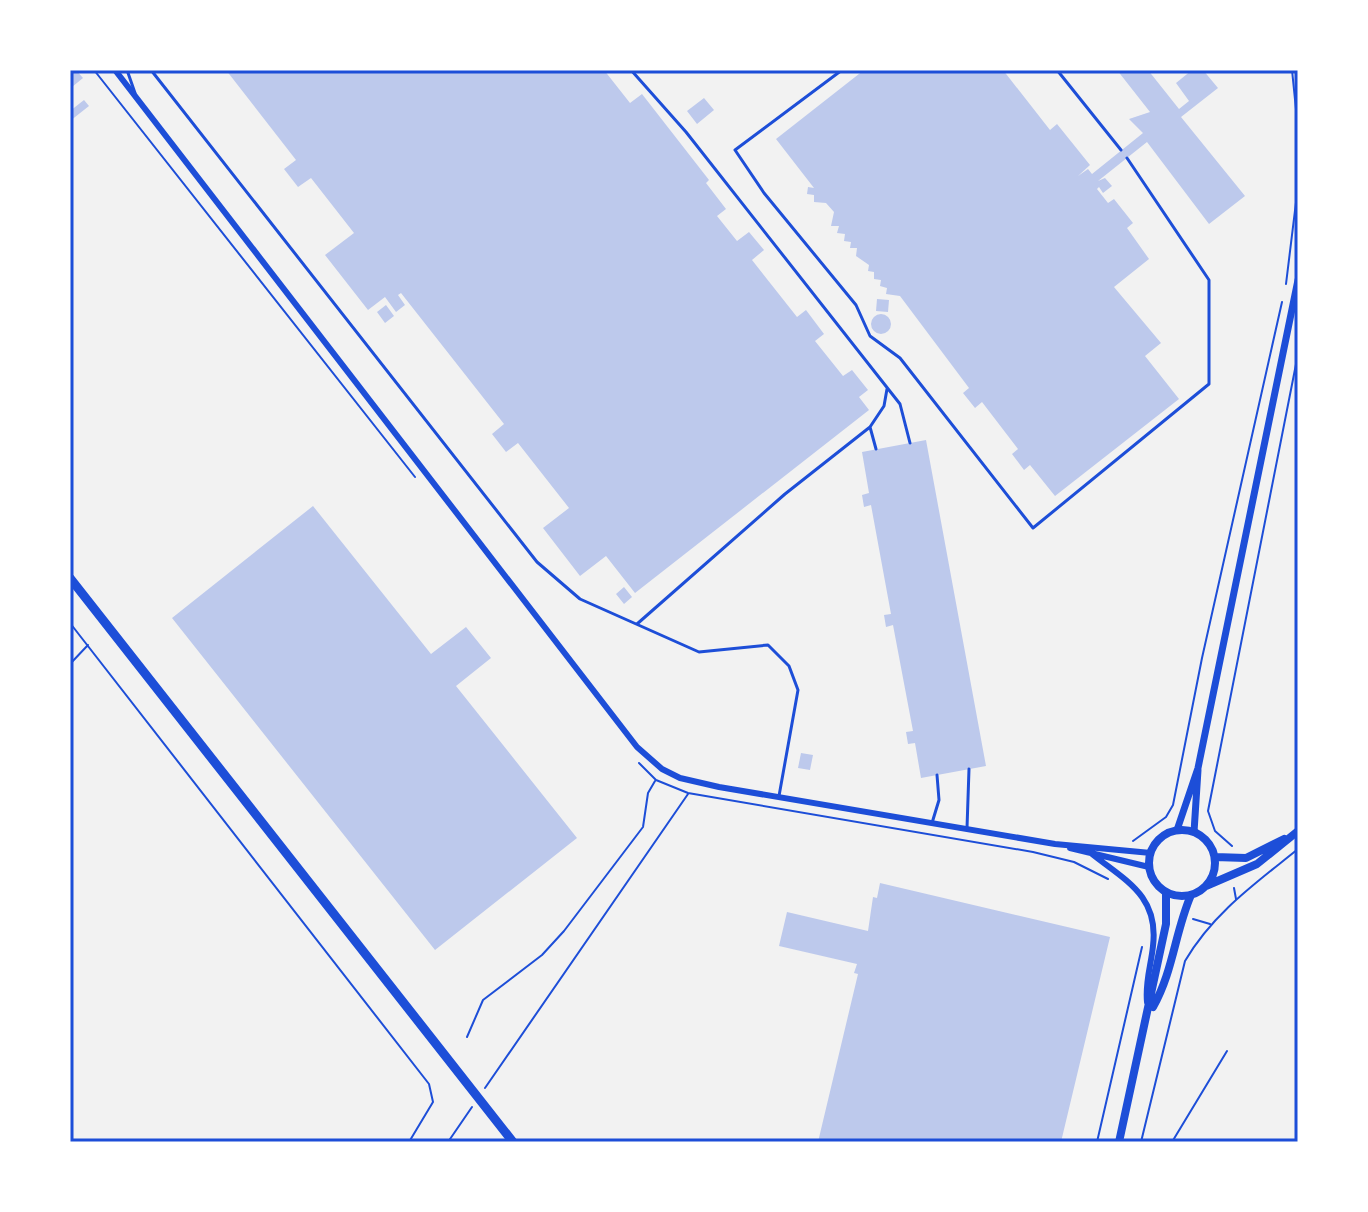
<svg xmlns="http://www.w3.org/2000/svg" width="1368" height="1212" viewBox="0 0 1368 1212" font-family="Jost,sans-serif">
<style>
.building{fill:#bdc9ec}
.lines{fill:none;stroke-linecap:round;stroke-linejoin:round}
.path{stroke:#1d4ed8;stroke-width:2}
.service{stroke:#1d4ed8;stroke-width:3}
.minor{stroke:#1d4ed8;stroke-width:6}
.tertiary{stroke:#1d4ed8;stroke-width:7}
.secondary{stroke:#1d4ed8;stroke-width:8}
.primary{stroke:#1d4ed8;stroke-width:9}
.neatline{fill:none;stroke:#1d4ed8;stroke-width:3}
</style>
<rect width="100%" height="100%" fill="#f2f2f2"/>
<path class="building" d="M70 70H76L83 78 72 87Z
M226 70H604L630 103 642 94 709 180 706 183 726 209 717 216 737 241 749 232 764 250 752 260 797 317 806 310 824 334 815 341 843 376 852 370 868 390 859 397 869 410 635 593 606 556 580 576 543 528 569 508 518 443 506 452 492 434 504 424 401 293 398 295 405 305 396 312 385 297 368 310 325 255 354 233 311 178 298 187 284 169 296 160Z
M864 70H1003L1050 130 1057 124 1090 165 1078 176 1088 169 1092 174 1143 133 1129 119 1150 112 1117 70H1148L1179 109 1189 101 1176 83 1192 70H1203L1218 88 1181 117 1245 196 1209 224 1147 142 1098 181 1105 178 1112 186 1103 193 1099 187 1097 189 1108 203 1114 199 1133 223 1127 228 1149 259 1114 287 1161 343 1145 356 1179 399 1055 496 1030 465 1024 470 1012 454 1018 449 982 402 975 408 963 393 969 388 900 296 886 294 887 288 880 286 881 280 874 279V272L868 271 869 265 856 256 857 248H850L851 242 844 241 845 234 837 233 839 226H831L834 212 826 203 814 202V195L807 194 808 187 814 188 776 139Z
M704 98 714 110 697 124 687 111Z
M84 100 89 106 70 121V111Z
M877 299 889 300 888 312 876 311Z
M386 305 394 316 385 323 377 312Z
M871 324a10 10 0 1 1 20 0a10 10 0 1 1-20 0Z
M926 440 986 766 921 778 915 743 908 744 906 732 913 731 893 625 886 627 884 615 891 614 871 505 864 507 862 495 869 493 862 452Z
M313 506 431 654 466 627 491 658 456 686 577 838 435 950 172 618Z
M624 587 632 597 624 604 616 594Z
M801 753 813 755 810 770 798 768Z
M880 883 1110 937 1061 1142H818L858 974 854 973 857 964 779 946 787 912 868 931 873 897 877 898Z"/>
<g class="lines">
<path class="path" d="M94 70 415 477
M1292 70 1298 129
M1286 284 1298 186
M70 623 429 1084 433 1102 409 1142
M70 664 88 645
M639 763 656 780 688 793 1033 852 1074 862 1108 879
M1133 841 1166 817 1173 805 1202 658 1282 302
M1232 846 1215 831 1208 811 1298 354
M1234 888 1236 899
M1193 919 1210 924
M467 1037 483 1000 542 955 564 931 643 827 648 793 655 781
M485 1088 688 794
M448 1142 472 1107
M1097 1142 1142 947
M1141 1142 1185 961C1213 913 1256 883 1298 849
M1172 1142 1227 1051"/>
<path class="service" d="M127 70 135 93
M151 70 537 562 580 599 699 652 768 645 789 666 798 690 779 796
M631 70 686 132 900 404 910 443
M842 70 735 150 764 193 856 305 870 336 900 358 1033 528 1209 384V280L1127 158
M1057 70 1121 150
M870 427 876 449
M637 624 785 494 870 427 884 406 887 389
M932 823 939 800 937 775
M967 828 969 769"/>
<path class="minor" d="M115 70 637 747 662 769 680 778 719 787 1055 844 1151 853
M1070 848 1149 867
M1092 854C1126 881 1159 896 1153 946 1151 966 1145 981 1147 1002"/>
<path class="tertiary" d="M1177 830 1198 768 1298 280
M1194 832 1198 770"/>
<path class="secondary" d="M1149 863a33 33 0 1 1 66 0a33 33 0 1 1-66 0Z
M1215 857 1246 858 1284 839
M1206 886 1257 864 1298 831
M1153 1007C1173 972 1175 932 1191 895
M1119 1142 1166 924V892"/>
<path class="primary" d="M70 578 513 1142"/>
</g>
<rect width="1368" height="1212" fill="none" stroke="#ffffff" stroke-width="144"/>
<rect x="72" y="72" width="1224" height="1068" class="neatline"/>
</svg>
